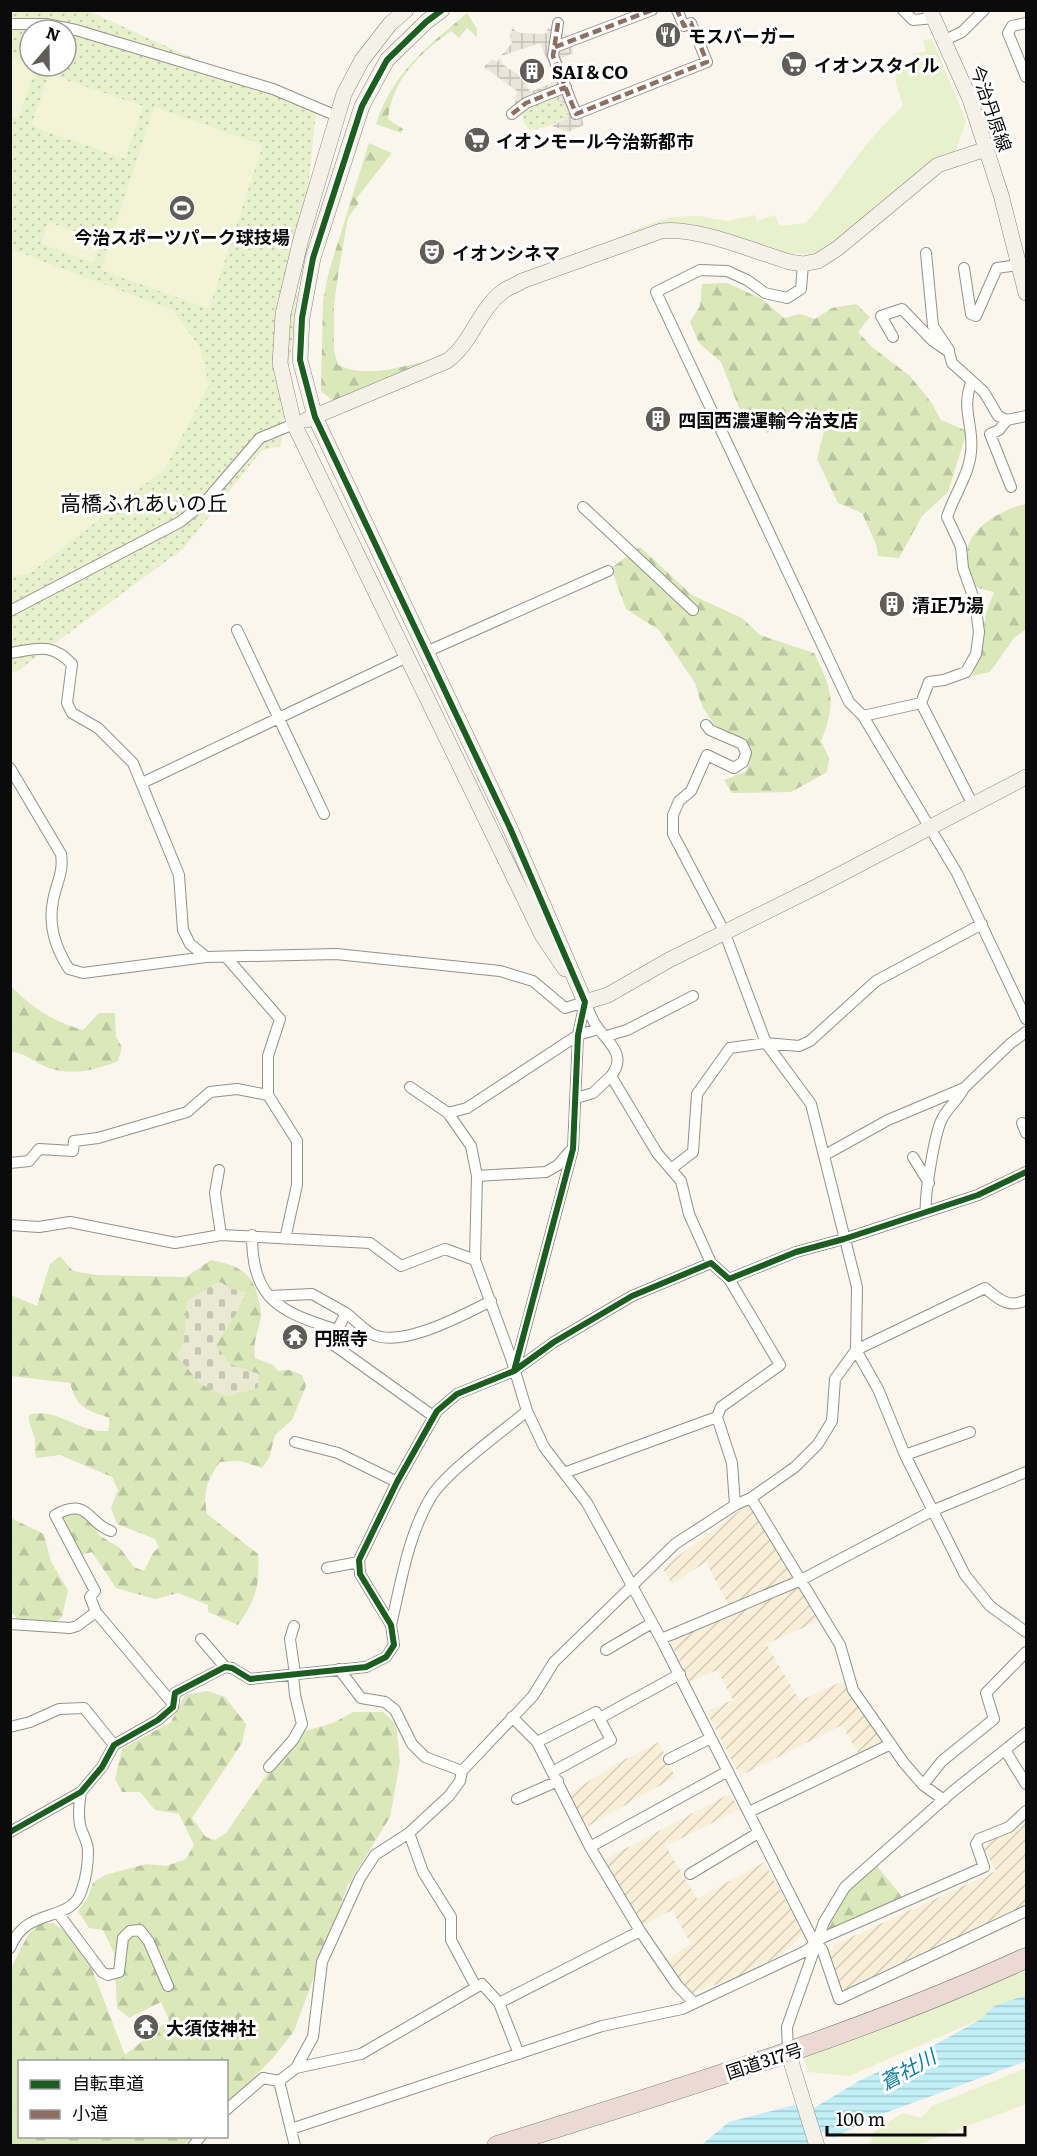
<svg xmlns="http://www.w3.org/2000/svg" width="1037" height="2156" viewBox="0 0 1037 2156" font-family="Literata,'Noto Sans JP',serif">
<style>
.farmland{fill:url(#farmland-furrows)}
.grass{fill:#e8f0cc}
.forest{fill:url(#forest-firs)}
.cemetery{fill:url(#cemetery-stones)}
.park{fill:url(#park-dots);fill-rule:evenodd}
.pitch{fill:#f1f4d6}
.plaza{fill:url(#plaza-grid)}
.water{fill:url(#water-rules)}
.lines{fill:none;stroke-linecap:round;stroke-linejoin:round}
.street-casing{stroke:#93918d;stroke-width:12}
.secondary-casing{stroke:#898784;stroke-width:16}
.highway-casing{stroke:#807e7a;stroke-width:21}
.street{stroke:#fefefc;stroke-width:10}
.secondary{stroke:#f4f1e8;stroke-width:15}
.highway{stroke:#eadad3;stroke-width:20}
.quiet{stroke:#8d6e63;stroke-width:4.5;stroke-dasharray:9 4.5;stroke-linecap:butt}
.cycleway-casing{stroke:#fff;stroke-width:10}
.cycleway{stroke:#1b5e20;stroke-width:6}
.labels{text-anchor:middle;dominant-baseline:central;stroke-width:6;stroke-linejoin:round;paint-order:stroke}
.poi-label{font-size:18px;font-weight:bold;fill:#0b0b0b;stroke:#fff;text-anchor:start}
.street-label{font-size:18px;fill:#0b0b0b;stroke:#fff}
.water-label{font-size:20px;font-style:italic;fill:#0e7ca3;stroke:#fff}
.quarter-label{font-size:21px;fill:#0b0b0b;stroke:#fff}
</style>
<defs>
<pattern id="farmland-furrows" width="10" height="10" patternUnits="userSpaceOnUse" patternTransform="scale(1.5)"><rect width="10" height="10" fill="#f8efd9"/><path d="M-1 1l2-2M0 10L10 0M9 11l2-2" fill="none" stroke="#d3ccb9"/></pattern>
<pattern id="forest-firs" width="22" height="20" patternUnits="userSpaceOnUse" patternTransform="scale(1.5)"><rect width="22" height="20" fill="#dae8ba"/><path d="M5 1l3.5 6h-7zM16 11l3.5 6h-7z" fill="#bac69f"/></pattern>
<pattern id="cemetery-stones" width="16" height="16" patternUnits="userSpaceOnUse" patternTransform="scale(1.5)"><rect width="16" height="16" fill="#e9ead1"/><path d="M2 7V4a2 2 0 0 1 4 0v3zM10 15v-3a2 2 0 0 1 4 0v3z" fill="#c6c7b2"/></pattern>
<pattern id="park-dots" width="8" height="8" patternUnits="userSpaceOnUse" patternTransform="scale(1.5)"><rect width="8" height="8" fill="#e8f0cc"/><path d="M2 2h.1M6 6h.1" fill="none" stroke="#c6ccae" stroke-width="1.8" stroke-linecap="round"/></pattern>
<pattern id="plaza-grid" width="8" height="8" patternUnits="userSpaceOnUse" patternTransform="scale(1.5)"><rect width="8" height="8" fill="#eae4d9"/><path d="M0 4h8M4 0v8" fill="none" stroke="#c7c2b9"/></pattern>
<pattern id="water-rules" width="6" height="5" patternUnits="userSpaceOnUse" patternTransform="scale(1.5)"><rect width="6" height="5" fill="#c2eef6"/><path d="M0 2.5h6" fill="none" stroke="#a5cbd2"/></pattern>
</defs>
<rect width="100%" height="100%" fill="#faf6ee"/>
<path class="farmland" d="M750 1503 794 1579 730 1608 706 1562 672 1584 663 1569 670 1562Z
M799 1586 819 1621 766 1644 800 1701 845 1680 884 1741 858 1753 842 1725 740 1776 706 1711 733 1700 717 1670 690 1682 670 1641Z
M659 1742 675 1777 585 1828 569 1794 614 1765Z
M729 1794 740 1809 666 1846 697 1899 764 1862 804 1933 782 1955 738 1977 692 1993 678 1981 665 1960 691 1944 672 1910 642 1926 602 1861Z
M1026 1817V1908L841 1994 829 1955 834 1945 996 1871 983 1847Z"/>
<path class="grass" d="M932 39 966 121 954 156 946 153 921 169 822 255 783 253 692 224 670 223 631 235 630 231 671 217 699 216 727 221 755 215 757 221 775 215 780 226 806 223C839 184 865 140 903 106L896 83V67L915 63 913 54 926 51 923 40Z
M1026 1970V1995L994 2006 981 2019 849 2076 809 2072 803 2058Z
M1026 2068V2104L917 2145H860L870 2143 875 2131 903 2113 921 2118 932 2106Z"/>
<path class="forest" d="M467 13 477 29V37L467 28 459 38 451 31C420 53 392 80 388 119L403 129 401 133 376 124C393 72 427 47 467 13Z
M369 143 392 153 356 199 359 203 348 218 339 268 334 305V350L338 365C366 378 394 368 423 362L430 366 336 403 321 391 323 301 329 271Z
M727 283 762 299 784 318 800 314 815 319 832 308 856 304 870 317 858 332 872 347 910 376 931 402 941 420 967 431 948 492 922 516 899 558 878 556 876 544 862 513 838 503 817 459 824 431 818 416 800 414 779 429 767 433 739 408 721 362 699 343 690 322 700 306 702 284Z
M1026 504V629L1014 638 990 672 972 676 980 650 986 613 994 592 975 587C971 575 964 559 968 546 975 524 1006 508 1026 504Z
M640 547 692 595 742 618 760 635 814 653C832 689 837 702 821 741L829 758 827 772 791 792 732 793 724 780 745 772 750 763 751 748 715 726 702 706 695 683 659 630 626 609 611 568Z
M11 986C32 1008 54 1022 83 1030L99 1013H115L116 1037 122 1047 118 1061C96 1070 72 1076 49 1068 35 1063 25 1052 11 1052Z
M60 1256 73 1271 96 1275 186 1277 211 1260C235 1265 253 1271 258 1298 259 1304 262 1310 261 1316 259 1331 252 1343 255 1358L273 1365 278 1371 290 1370 302 1375 306 1386 292 1420 275 1435 269 1458 262 1468 240 1461 220 1462C206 1481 203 1492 207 1514L258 1554C260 1586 256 1599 238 1625L208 1612V1605L178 1593 155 1599 116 1588 92 1552 77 1556 58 1517 79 1512 90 1520 99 1535 120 1548 134 1567 144 1571 153 1553 159 1547 155 1539 117 1524 111 1508 118 1490 112 1477 60 1455 37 1458C33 1450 36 1447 35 1439 33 1430 28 1425 29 1415 57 1406 77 1433 108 1431L110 1418C86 1410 77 1408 70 1383L11 1376V1295L37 1306 50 1264Z
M11 1518 44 1534 51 1562 68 1590 62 1617 52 1624 21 1622 11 1612Z
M208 1691 225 1697 246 1724 242 1743 192 1818 206 1837 215 1840 226 1833 274 1764 305 1731 333 1723 353 1712H383L396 1724 400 1762 390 1817 348 1885 294 2031 273 2058 227 2104 226 2062H20V2136L193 2137 184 2145 11 2146V1968L28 1935 40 1923H54L84 1948 125 2055 169 2020 161 2002 129 2018 117 2008 114 1953 103 1930 89 1928 78 1911 88 1897 93 1883 105 1875 146 1864 166 1866 186 1859 194 1845 179 1814 155 1810 140 1792H122L115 1779 122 1749 171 1722 185 1695Z
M876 1865 903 1898 824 1935 828 1924 853 1879Z"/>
<path class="cemetery" d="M219 1281 231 1289 246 1292 238 1311 216 1345 230 1364 259 1374 258 1388 226 1397 199 1383 177 1355 184 1341 187 1301Z"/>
<path class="park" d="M11 11H88L316 113 281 446 262 450 184 548 16 672 11 671ZM30 30H66V66H30Z
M551 99 563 102 568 117 546 127 530 130C522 122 521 118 525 107Z"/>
<path class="pitch" d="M11 58 36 67 18 119 11 117Z
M49 74 143 106 125 159 31 126Z
M154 107 263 145 209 309 101 270Z
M48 222 101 240 94 263 41 244Z
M11 249 173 310 200 347 209 385 165 469 29 574 13 576 10 575Z"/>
<path class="plaza" d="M513 26 514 30 520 33 542 34 547 33 548 27 570 36 573 53 561 58 584 125 568 132 552 126 568 117 563 102 551 99 534 103 526 107 524 112 511 117 507 115 514 106 517 91 484 67 492 59 497 62 500 58 502 64 523 78 530 92 556 81 540 43 501 56 512 43 510 36Z"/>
<path class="water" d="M1026 1995V2061L877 2116 833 2138 822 2131 817 2145 700 2146 729 2122 798 2104 804 2114 859 2081 933 2046 981 2019 994 2006Z"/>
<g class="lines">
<g class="street-casing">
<path id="street" d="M903 10 913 20 934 18
M558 23 553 56 576 114 707 62 691 23 684 26 677 10
M1026 23 1012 26 1008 33 1026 77
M10 24H46L76 30 273 89 337 116
M945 40 962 32 984 10
M555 47 652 10
M512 114 526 103 566 87
M926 253 933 326 949 350
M803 264 801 289 787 298 765 293 747 280 727 271 700 270 656 292 849 702 863 716 957 873 1026 1019
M964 268 971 314 976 316 997 268 1018 265
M893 337 881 316 902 309 933 341 949 352 952 363 984 392 998 416 1007 420 1026 416
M1007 420 999 430 990 434 1011 487
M583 507 693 610
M10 611 180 522 205 502 260 438 294 424
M237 630 324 814
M426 652 608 571
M10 653C38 649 51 642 72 664L67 703 72 713 98 728 133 763 179 875 183 930 190 944 206 957 336 954 500 971 533 981 565 1008 585 1002
M921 703 973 805
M863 716 921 703 929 682 944 680 966 672 976 654 979 632 975 602 963 568 961 547 947 517C954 495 969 475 971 452 974 425 961 410 971 383
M706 725 710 730 742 744 746 753 743 762 734 768 707 755 691 791 679 801 673 815V834L724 931 766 1043 811 1104 857 1287 856 1350 878 1389 905 1455 965 1575 990 1606 1026 1632
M10 768 61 854C64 872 56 884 53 901 48 926 56 949 69 969L83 973 206 957
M142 783 407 657
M227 958 280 1019 268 1056V1095L297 1141V1185L285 1239
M585 1002C589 1011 592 1021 598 1028 610 1044 627 1056 611 1076
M598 1029 578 1035 467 1108 448 1113 471 1146 477 1176 475 1260 511 1358 527 1411 544 1447 587 1503 661 1639 816 1946 822 1949 839 1999 1026 1911
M607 1036 627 1030 693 996
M410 1087 448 1113
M576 1098 593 1093 611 1076 657 1153 681 1181 689 1214 711 1263
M1022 1123 1026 1133
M825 1155 888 1120 964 1088 1011 1043 1026 1032
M913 1157 929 1183
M10 1163 29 1161 39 1149 73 1151 74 1141 98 1138 187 1112 210 1092 237 1089 268 1095
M671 1169 693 1152 697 1094 730 1048 766 1043 799 1046 810 1041 876 981 982 924
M219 1170 215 1193 221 1235
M477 1176 546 1172 558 1165 570 1151
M926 1212C924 1196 935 1132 942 1119 948 1107 958 1100 964 1088
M10 1225 39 1227 70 1222 175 1243 221 1235 370 1243 401 1266 445 1249 475 1260
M252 1235C252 1301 281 1312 337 1330
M729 1279 780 1365 721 1407 717 1417 732 1463 735 1505
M270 1296 312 1294 346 1313 331 1343 433 1416
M346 1313C354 1319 363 1329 372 1334 401 1349 463 1315 491 1301
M515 1368 573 1149 578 1035 585 1002
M295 1442 338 1453 397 1482
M905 1455 970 1432
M564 1473 717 1417
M751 1498 840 1645 853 1690 904 1763 923 1785 942 1761 994 1719 986 1693 1026 1652
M111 1531C88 1524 89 1496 55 1515L95 1591 90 1597 96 1612 173 1704
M327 1568 359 1562
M10 1624 70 1628 77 1626 96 1612
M391 1625C401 1583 408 1535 431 1497 446 1472 502 1432 527 1411
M294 1626 290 1639 295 1674
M201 1639 225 1667
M661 1639 799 1581 934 1510 1026 1472
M606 1650 652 1623
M339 1669 361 1698 385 1702 395 1710 412 1744 425 1757 462 1771 533 1696 554 1662 675 1544 735 1505 751 1498 795 1467 818 1444 832 1421 835 1379 856 1350 985 1288C998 1299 1009 1309 1026 1300
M512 1717 537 1742 590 1847 640 1931 677 1985 694 2003
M600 1718 680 1674
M10 1727 30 1722 59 1709 84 1708 114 1745
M537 1742 596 1712 611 1740 554 1771
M1005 1750 1026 1784
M669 1759 711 1738
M269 1767 293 1740 302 1724 295 1695 293 1675
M923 1785 944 1800
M517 1799 558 1781
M749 1812 891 1744
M10 1832 81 1792 102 1767 114 1745 158 1720 173 1707 175 1693 225 1667 232 1668 250 1679 366 1667 386 1657 394 1645 391 1625 360 1574 359 1560 397 1482 437 1411 457 1394 514 1371 554 1342 632 1296 711 1263 729 1279 796 1252 844 1239 978 1195 1026 1172
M409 1833 423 1872 451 1917V1940L476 1987
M590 1847 728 1771
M690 1874 758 1833
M58 1913 102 1972 108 1975 119 1972 123 1938 130 1931 140 1930 149 1942 168 1986
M10 1948C27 1904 72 1925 82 1889 86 1878 88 1863 88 1851 88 1841 82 1834 80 1825 78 1813 79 1803 81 1792
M499 2003 640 1931
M788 2052 787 2027 824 1922 845 1887 952 1792 1026 1733
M296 2068 313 2037 322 1962 360 1878 375 1855 409 1833 449 1796 460 1781 462 1771
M226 2110 263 2078 279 2081
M291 2129 602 2026 682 2009 806 1951 822 1938 984 1867 976 1844 979 1839 1009 1827 1026 1811
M193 2146 201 2136
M295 2146 279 2081 296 2068 361 2054 482 1984 499 2003 519 2054"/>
</g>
<g class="secondary-casing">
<path id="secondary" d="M406 10 390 24 362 60 344 94 301 239 283 314 280 363 294 424 542 935 565 969
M442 10 426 22 387 60 362 106 313 258 302 318 300 360 315 417 510 828 585 1002
M930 10 970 99 1001 195 1026 293
M306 420 447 361C472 343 478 311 502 292 507 288 516 285 522 281L661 231C699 227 752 251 790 262L803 264 818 261 838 248 938 165 986 149
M585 1002 608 995 669 960 818 886 1026 777
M788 2052 817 2146"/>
</g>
<g class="highway-casing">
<path id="highway" d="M497 2146C676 2090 855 2036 1026 1958"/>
</g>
<use href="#street" class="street"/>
<use href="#secondary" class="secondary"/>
<use href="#highway" class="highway"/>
<path class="quiet" d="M558 23 553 56 576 114 707 62 691 23 684 26 677 10
M555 47 652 10
M512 114 526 103 566 87"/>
<g class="cycleway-casing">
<path id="cycleway" d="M442 10 426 22 387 60 362 106 313 258 302 318 300 360 315 417 510 828 585 1002 578 1035 573 1149 514 1371
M10 1832 81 1792 102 1767 114 1745 158 1720 173 1707 175 1693 225 1667 232 1668 250 1679 366 1667 386 1657 394 1645 391 1625 360 1574 359 1560 397 1482 437 1411 457 1394 514 1371 554 1342 632 1296 711 1263 729 1279 796 1252 844 1239 978 1195 1026 1172"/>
</g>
<use href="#cycleway" class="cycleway"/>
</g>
<defs>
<g id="restaurant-disc" transform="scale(1.35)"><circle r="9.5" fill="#5f5d5a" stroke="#fff"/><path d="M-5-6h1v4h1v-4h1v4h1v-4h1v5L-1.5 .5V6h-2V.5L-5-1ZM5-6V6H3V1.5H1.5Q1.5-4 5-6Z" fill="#fff"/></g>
<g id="supermarket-disc" transform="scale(1.35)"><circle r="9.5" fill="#5f5d5a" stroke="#fff"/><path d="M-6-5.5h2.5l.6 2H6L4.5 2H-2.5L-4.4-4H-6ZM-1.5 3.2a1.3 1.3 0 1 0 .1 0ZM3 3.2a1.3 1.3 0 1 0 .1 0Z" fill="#fff"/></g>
<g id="building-disc" transform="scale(1.35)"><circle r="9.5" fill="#5f5d5a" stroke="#fff"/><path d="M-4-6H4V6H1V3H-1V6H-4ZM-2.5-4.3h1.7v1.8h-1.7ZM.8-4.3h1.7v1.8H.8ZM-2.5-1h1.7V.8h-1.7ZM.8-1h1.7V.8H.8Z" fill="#fff"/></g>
<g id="stadium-disc" transform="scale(1.35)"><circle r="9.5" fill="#5f5d5a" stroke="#fff"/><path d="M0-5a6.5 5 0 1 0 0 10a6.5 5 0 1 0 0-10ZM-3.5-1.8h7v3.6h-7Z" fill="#fff"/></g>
<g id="theatre-disc" transform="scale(1.35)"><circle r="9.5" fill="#5f5d5a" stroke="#fff"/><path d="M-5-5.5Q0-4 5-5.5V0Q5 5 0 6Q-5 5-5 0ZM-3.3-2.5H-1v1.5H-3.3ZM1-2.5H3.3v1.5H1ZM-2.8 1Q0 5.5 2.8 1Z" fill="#fff"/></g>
<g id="temple-disc" transform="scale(1.35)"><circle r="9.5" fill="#5f5d5a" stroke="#fff"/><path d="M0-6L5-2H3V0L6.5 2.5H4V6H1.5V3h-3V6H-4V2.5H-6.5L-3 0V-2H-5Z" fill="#fff"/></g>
</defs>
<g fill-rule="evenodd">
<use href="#restaurant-disc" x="668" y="35"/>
<use href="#supermarket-disc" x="794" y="64"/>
<use href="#building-disc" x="532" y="71"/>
<use href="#supermarket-disc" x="477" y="140"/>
<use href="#stadium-disc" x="182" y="208"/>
<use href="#theatre-disc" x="432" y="252"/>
<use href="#building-disc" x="658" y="419"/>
<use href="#building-disc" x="892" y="604"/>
<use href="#temple-disc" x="295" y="1337"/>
<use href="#temple-disc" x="146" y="2027"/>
</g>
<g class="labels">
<g class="poi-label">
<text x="688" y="35">モスバーガー</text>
<text x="814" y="64">イオンスタイル</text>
<text x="552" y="71">SAI＆CO</text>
<text x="496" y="140">イオンモール今治新都市</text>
<text x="182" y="236" text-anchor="middle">今治スポーツパーク球技場</text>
<text x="452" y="252">イオンシネマ</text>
<text x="678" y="419">四国西濃運輸今治支店</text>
<text x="912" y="604">清正乃湯</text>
<text x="314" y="1337">円照寺</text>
<text x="166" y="2027">大須伎神社</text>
</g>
<g class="street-label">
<text transform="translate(992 108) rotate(71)">今治丹原線</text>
<text transform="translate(764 2060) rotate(-18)">国道317号</text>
</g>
<g class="water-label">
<text transform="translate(907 2068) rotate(-29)">蒼社川</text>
</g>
<g class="quarter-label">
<text x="144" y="501">高橋ふれあいの丘</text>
</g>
</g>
<rect width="1037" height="2156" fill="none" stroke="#0b0b0b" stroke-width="24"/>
<rect x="18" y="2060" width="210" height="78" fill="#ffffff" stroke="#9d9d9d" stroke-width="1.5"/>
<rect x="30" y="2080" width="30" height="9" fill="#1b5e20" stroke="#9d9d9d" stroke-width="1.5"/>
<text x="72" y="2090" font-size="18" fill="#0b0b0b">自転車道</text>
<rect x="30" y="2110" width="30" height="9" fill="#8d6e63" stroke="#9d9d9d" stroke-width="1.5"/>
<text x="72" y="2120" font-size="18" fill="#0b0b0b">小道</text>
<g transform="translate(48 48) rotate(20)"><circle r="28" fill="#ffffff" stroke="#9d9d9d" stroke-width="1.5"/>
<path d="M0-4.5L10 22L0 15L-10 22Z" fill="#5f5d5a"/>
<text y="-9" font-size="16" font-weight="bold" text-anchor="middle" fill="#0b0b0b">N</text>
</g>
<path d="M827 2126v9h138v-9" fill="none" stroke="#0b0b0b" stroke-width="3"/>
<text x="836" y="2126" font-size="18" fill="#0b0b0b" stroke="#ffffff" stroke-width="4.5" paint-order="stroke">100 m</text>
</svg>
